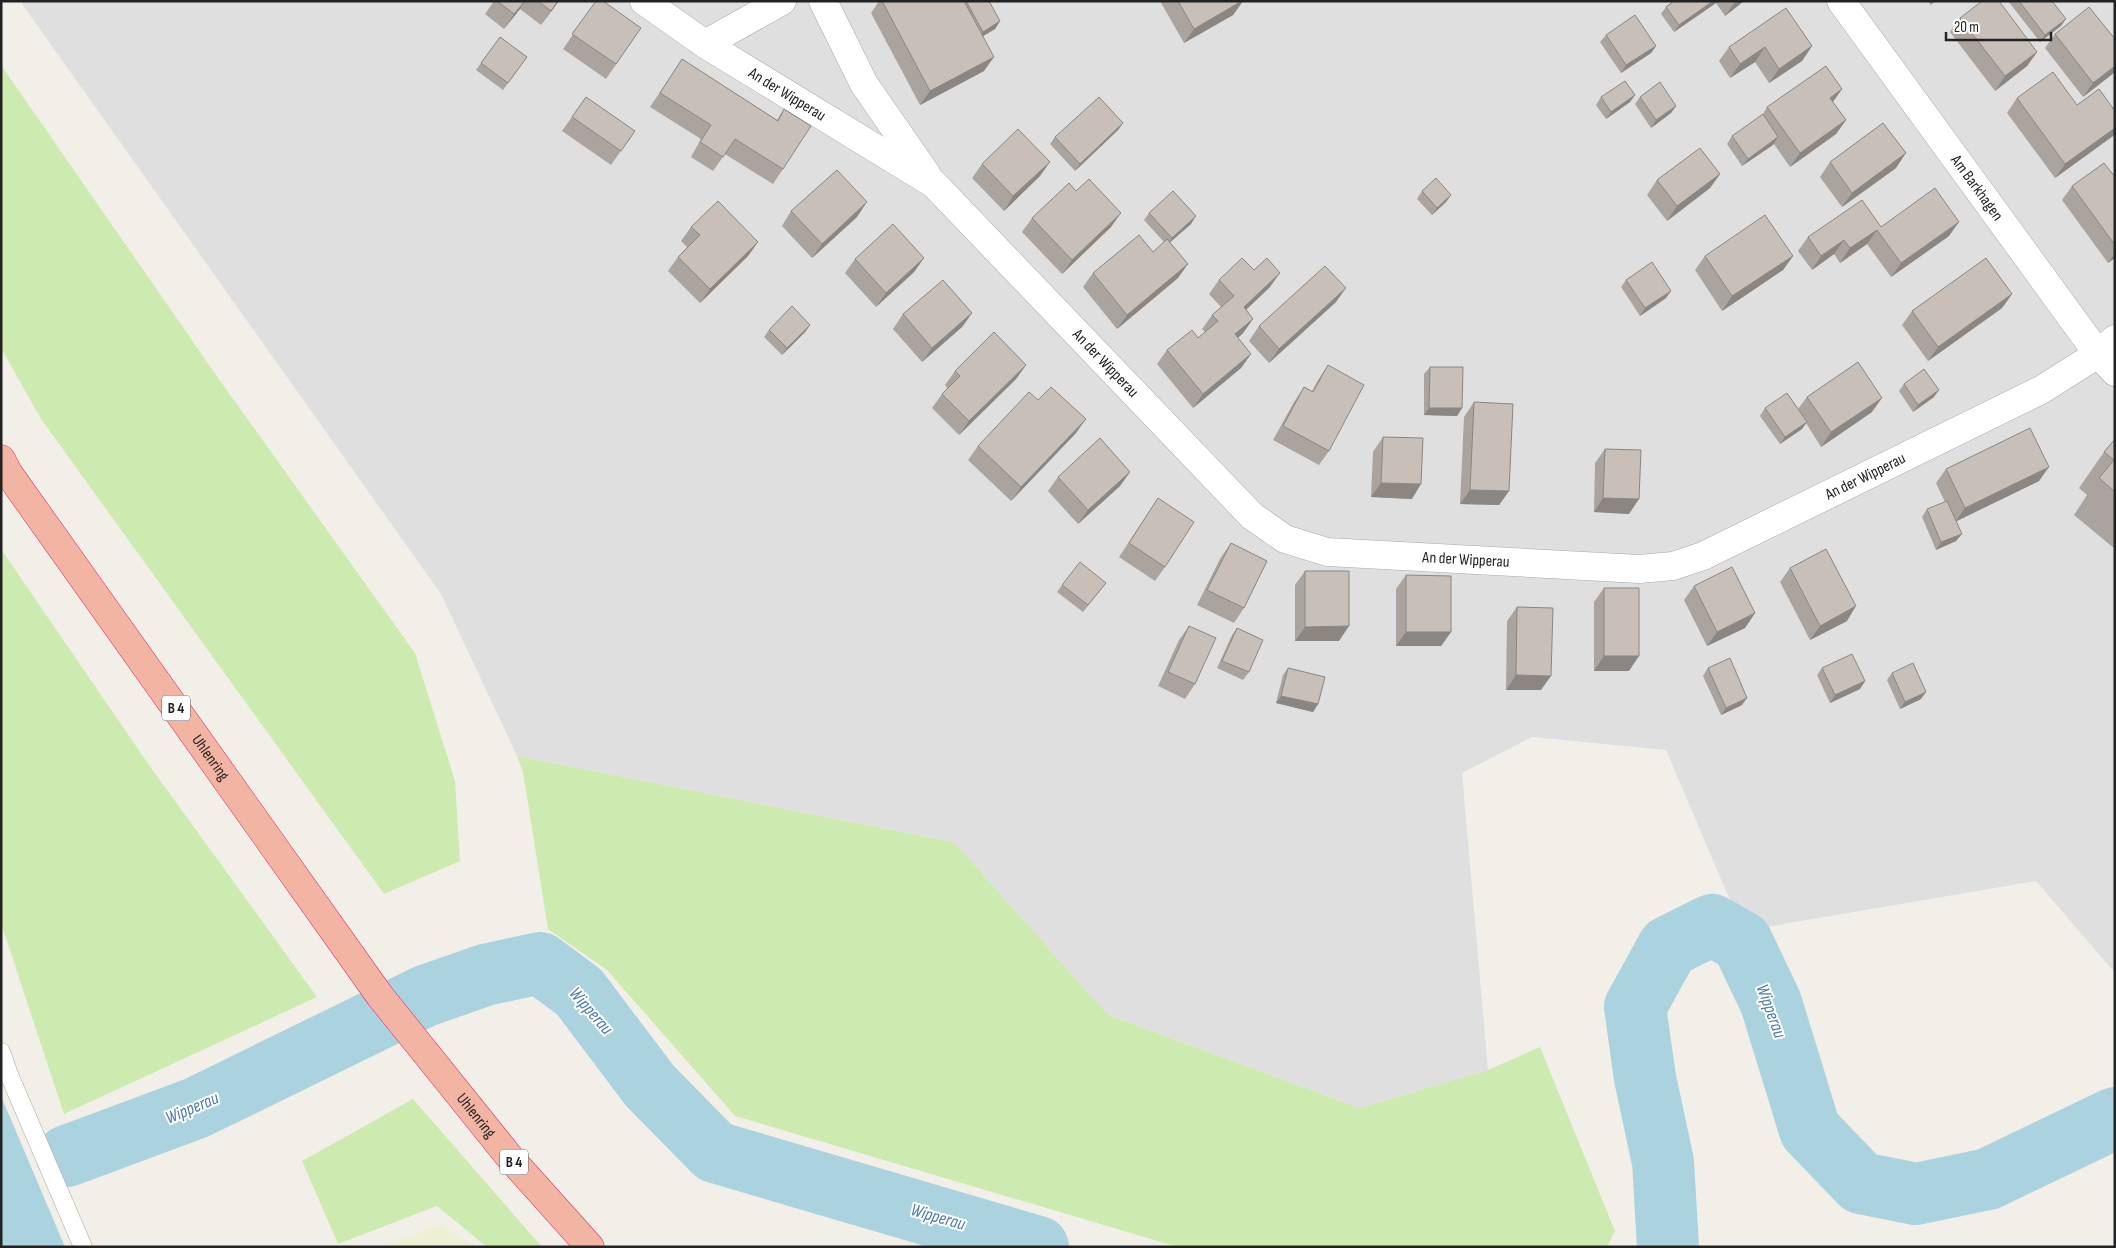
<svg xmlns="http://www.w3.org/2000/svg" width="2116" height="1248" viewBox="0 0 2116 1248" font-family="'Sofia Sans Condensed',sans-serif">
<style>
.residential{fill:#e0dfdf}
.farmland{fill:#eef0d5}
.grass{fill:#cdebb0}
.water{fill:#aad3df}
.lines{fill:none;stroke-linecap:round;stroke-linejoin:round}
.river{stroke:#aad3df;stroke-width:62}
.service-casing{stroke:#a9a9a9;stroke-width:19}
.minor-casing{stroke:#a9a9a9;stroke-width:29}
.trunk-casing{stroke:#dc2a67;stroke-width:29}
.service{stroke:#fff;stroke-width:18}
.minor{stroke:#fff;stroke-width:28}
.trunk{stroke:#f2b4a3;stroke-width:28}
.wall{fill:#aba49e}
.shaded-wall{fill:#8b8681}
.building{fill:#c7bfb8;stroke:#8b8681}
.labels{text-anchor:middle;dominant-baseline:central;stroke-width:4;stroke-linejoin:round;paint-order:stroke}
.shield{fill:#fff;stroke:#646464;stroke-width:1}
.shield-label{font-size:15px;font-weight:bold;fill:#222}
.street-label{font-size:16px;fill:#222;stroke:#fff}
.water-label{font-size:18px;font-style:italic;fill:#4a7aab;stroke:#fff}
</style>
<rect width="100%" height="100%" fill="#f2efe9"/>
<path class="residential" d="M20 1H2115V973L2036 881 1743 931 1666 750 1532 737 1462 773 1488 1070 1360 1108 1108 1015 954 842 517 756 441 594Z"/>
<path class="farmland" d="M439 1224 477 1247H384Z"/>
<path class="grass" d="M1 65 221 382 415 653 455 781 460 861 384 894 41 419 1 348Z
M1 549 149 765 317 997 64 1114 1 923Z
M517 756 954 842 1108 1015 1360 1108 1488 1070 1540 1047 1615 1231 1607 1247H1178L735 1116 607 970 548 929 523 772Z
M413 1099 542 1247H487L437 1206 338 1244 302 1161Z"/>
<path class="water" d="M1 1096 65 1247H1Z"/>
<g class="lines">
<path class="river" d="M67 1156 196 1108 425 996 485 975 540 963 579 992 650 1086 715 1152 1038 1247
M1668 1247 1663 1162 1645 1078 1635 1007 1668 947 1712 925 1742 942 1771 1003 1810 1130 1861 1183 1916 1194 1988 1179 2115 1118"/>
<g class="service-casing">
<path id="service" d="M1 1052 10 1077 83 1247"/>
</g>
<g class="minor-casing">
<g id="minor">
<path id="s1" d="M644 1 705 44 934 184 1252 516 1285 539 1327 552 1639 569 1673 566 1703 556 2041 390 2098 354 2115 339"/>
<path d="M823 1 864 84 927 175"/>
<path id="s2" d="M1841 1 2098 354 2115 372"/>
<path d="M705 44 782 1"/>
</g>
</g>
<g class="trunk-casing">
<g id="trunk">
<path id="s3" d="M1 459 9 474 380 996 511 1159 590 1247"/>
</g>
</g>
<use href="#service" class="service"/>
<use href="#minor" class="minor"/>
<use href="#trunk" class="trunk"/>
</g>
<path class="wall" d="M494 1H559L541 25 520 9 504 29 485 14Z
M596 1 641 28 606 79 563 49Z
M879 1H989L1000 21 995 29 983 36 984 71 920 105 871 13Z
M1160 1H1243L1233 15 1184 43Z
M1674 1H1744L1725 16 1716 3 1674 32 1661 14 1666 7Z
M1928 1H1936L1931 5Z
M2008 1H2052L2061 26 2040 42Z
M1960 18 2037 52 2027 66 1995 91 1950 32Z
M2055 34 2115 72 2083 97 2045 48Z
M1606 35 1656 46 1651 53 1621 73 1600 42Z
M500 37 527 57 503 90 476 70Z
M1812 46 1802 61 1769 83 1755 62 1730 78 1719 61 1729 47Z
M682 59 777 120 784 109 783 169 773 184 725 154 713 171 691 157 701 139 650 107Z
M1842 89 1833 102 1846 120 1836 134 1790 167 1774 144 1742 166 1727 144 1732 136 1763 114 1767 107Z
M1635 95 1630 102 1606 119 1596 105 1601 97Z
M586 97 635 131 611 165 562 131Z
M1640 97 1676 106 1671 113 1651 128 1635 104Z
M2017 98 2077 105 2113 136 2055 178 2007 113Z
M1123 123 1118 130 1075 171 1050 144 1055 137Z
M1830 162 1896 168 1842 207 1820 177Z
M982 164 1040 176 1004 211 972 178Z
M1720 174 1710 188 1667 221 1647 195 1657 180Z
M2115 177V258L2108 263 2062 200 2072 186Z
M1422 191 1451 195 1446 202 1432 215 1417 199Z
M791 211 857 217 812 258 782 226Z
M1149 213 1191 224 1170 242 1178 278 1117 329 1083 287 1093 273 1153 252 1164 242 1144 220Z
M1032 218 1111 227 1062 274 1022 232Z
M691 227 758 242 748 256 700 303 668 271 678 257 687 247 681 241Z
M1881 227 1949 236 1891 277 1867 244 1840 263 1834 254 1812 270 1798 251 1808 237Z
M1705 256H1793L1783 270 1722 311 1695 270Z
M924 258 914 272 876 307 845 273 855 259Z
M1219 280 1270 287 1246 310 1253 319 1243 333 1238 338 1251 354 1241 368 1193 408 1157 364 1167 350 1198 338 1205 332 1202 329 1212 315 1221 307 1209 294Z
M1626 280 1666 298 1640 316 1621 287Z
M2012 294 2002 308 1928 361 1902 325 1912 311Z
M1336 302 1269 363 1249 341 1259 326Z
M972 313 962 327 922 362 893 329 903 314Z
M810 325 805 332 782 355 764 337 769 330Z
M1026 365 1016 379 959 435 932 408 942 394 948 389 945 385 955 371Z
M1328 365 1329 451 1319 465 1273 440 1294 402 1304 387 1312 391 1318 380Z
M1430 367 1462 408 1457 416 1424 415V374Z
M1904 384 1934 397 1913 412 1899 391Z
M1807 397 1872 412 1821 447 1806 423 1802 429 1780 444 1760 416 1765 408 1798 409Z
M1038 400 1076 433 1011 501 968 460 978 446Z
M1474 402 1509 491 1499 505 1460 504 1464 417Z
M1383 437 1412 499 1371 497 1373 452Z
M2115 439V549L2074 515 2087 495 2079 488 2104 452Z
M1605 449 1629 514 1594 512 1595 463Z
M1946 469 2039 481 1956 521V541L1936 550 1922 517 1927 509 1945 502 1936 483Z
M1130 472 1120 486 1078 524 1048 491 1058 477Z
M1158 498 1165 567 1155 581 1119 557Z
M1231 543 1244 608 1234 623 1197 605 1221 557Z
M1790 568 1847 621 1810 640 1780 582Z
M1305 571 1339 641H1295V585Z
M1406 575 1451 632 1441 646H1396V589Z
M1106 583 1083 612 1057 592 1062 585Z
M1694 586 1755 613 1745 628 1707 646 1684 600Z
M1604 588 1629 671H1594V602Z
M1517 607 1541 690H1506L1507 621Z
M1189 626 1195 684 1185 699 1158 686 1179 640Z
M1237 628 1249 672 1243 680 1217 668 1232 635Z
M1288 668 1318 704 1313 712 1276 703 1283 675Z
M1708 668 1742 705 1721 715 1703 676Z
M1822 668 1865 681 1860 689 1830 703 1817 675Z
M1892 673 1921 699 1900 709 1887 680Z"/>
<path class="shaded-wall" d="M525 1 520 9 504 29 514 14Z
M558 1H559L541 25 551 11Z
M1242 1H1243L1233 15 1184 43 1194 29Z
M1713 1H1717L1716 3 1674 32 1679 25Z
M1735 1H1744L1725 16 1735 2Z
M2066 19 2061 26 2040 42 2045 35Z
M1000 21 995 29 978 39 983 32Z
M1656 46 1651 53 1621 73 1626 65Z
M1812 46 1802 61 1769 83 1779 69Z
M1765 47 1755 62 1730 78 1740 64Z
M2037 52 2027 66 1995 91 2005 76Z
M994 57 984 71 920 105 930 91Z
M2115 66V72L2083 97 2093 83Z
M1842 89 1832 103 1830 98Z
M1635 95 1630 102 1606 119 1611 112Z
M1676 106 1671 113 1651 128 1656 120Z
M1846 120 1836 134 1790 167 1800 153Z
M1123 123 1118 130 1075 171 1080 164Z
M2115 128V134L2113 136 2055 178 2065 164Z
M1778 137 1773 145 1742 166 1748 159Z
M1906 153 1896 168 1842 207 1852 193Z
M1050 162 1040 176 1004 211 1013 196Z
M1720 174 1710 188 1667 221 1677 206Z
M1451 195 1446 202 1432 215 1437 208Z
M867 202 857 217 812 258 822 244Z
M1121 213 1111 227 1062 274 1072 260Z
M1196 216 1191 224 1167 245 1172 238Z
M1959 222 1949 236 1891 277 1901 263Z
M1877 230 1867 244 1840 263 1850 248Z
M1844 240 1834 254 1812 270 1821 256Z
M758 242 748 256 700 303 710 289Z
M2115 253V258L2108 263Z
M1793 256 1783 270 1722 311 1732 296Z
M924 258 914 272 876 307 886 293Z
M1188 264 1178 278 1117 329 1127 315Z
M1280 273 1270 287 1234 321 1244 307Z
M1346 288 1336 302 1269 363 1279 349Z
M1671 291 1666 298 1640 316 1645 308Z
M2012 294 2002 308 1928 361 1938 347Z
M972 313 962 327 922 362 932 348Z
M1253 319 1243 333 1225 349 1235 334Z
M810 325 805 332 782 355 787 348Z
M1251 354 1241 368 1193 408 1203 394Z
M1026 365 1016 379 959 435 969 421Z
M1939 390 1934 397 1913 412 1918 405Z
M1882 398 1872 412 1821 447 1831 432Z
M1429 408H1462L1457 416 1424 415Z
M1086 419 1076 433 1011 501 1021 487Z
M1807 422 1802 429 1780 444 1785 437Z
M2049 467 2039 481 1955 522 1965 508Z
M1130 472 1120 486 1078 524 1088 510Z
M1381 483 1421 484 1412 499 1371 497Z
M1470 490 1509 491 1499 505 1460 504Z
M1603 498 1639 499 1629 514 1594 512Z
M1962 534 1956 541 1936 550 1941 542Z
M1856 606 1847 621 1810 640 1820 626Z
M1755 613 1745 628 1707 646 1717 632Z
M1349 626 1339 641H1295L1305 627Z
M1406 632H1451L1441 646H1396Z
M1604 656H1639L1629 671H1594Z
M1516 675 1551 676 1541 690H1506Z
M1865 681 1860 689 1830 703 1835 695Z
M1926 692 1921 699 1900 709 1905 702Z
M1281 696 1318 704 1313 712 1276 703Z
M1747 698 1742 705 1721 715 1726 708Z"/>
<path class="building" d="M497 1H525L514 14Z
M538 1H558L551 11Z
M596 1H603L641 28 616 64 572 34Z
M882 1H964L994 57 930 91Z
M966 1H989L1000 21 983 32Z
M1178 1H1242L1194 29Z
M1674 1H1713L1679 25 1666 7Z
M1982 1H1999L2037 52 2005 76 1960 18Z
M2019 1H2052L2066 19 2045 35Z
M2089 7 2115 39V66L2093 83 2055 34Z
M1786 8 1812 46 1779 69 1765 47 1740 64 1729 47Z
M1635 15 1656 46 1626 65 1606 35Z
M500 37 527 57 508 83 481 63Z
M682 59 778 121 784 109 811 126 783 169 735 139 723 157 700 142 711 125 660 93Z
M1826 66 1842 89 1830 98 1846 120 1800 153 1767 107Z
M2053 72 2077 105 2099 89 2115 111V128L2065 164 2017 98Z
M1625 81 1635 95 1611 112 1601 97Z
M1660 82 1676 106 1656 120 1640 97Z
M586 97 635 131 621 151 572 117Z
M1099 97 1123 123 1080 164 1055 137Z
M1763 114 1778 137 1748 159 1732 136Z
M1883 123 1906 153 1852 193 1830 162Z
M1018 129 1050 162 1013 196 982 164Z
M1700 148 1720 174 1677 206 1657 180Z
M2104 163 2115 177V245L2072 186Z
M837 170 867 202 822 244 791 211Z
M1436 178 1451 195 1437 208 1422 191Z
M1089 179 1121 213 1072 260 1032 218 1069 183 1076 191Z
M1935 188 1959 222 1901 263 1877 230 1850 248 1844 240 1821 256 1808 237 1862 200 1881 227Z
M1173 191 1196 216 1172 238 1149 213Z
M718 201 758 242 710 289 678 257 700 235 691 227Z
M1765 215 1793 256 1732 296 1705 256Z
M893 224 924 258 886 293 855 259Z
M1139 235 1153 252 1167 239 1188 264 1127 315 1093 273Z
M1242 258 1254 270 1267 258 1280 273 1244 307 1253 319 1235 334 1251 354 1203 394 1167 350 1192 330 1198 338 1218 321 1212 315 1234 296 1219 280Z
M1986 258 2012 294 1938 347 1912 311Z
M1652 262 1671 291 1645 308 1626 280Z
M1325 266 1346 288 1279 349 1259 326Z
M943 280 972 313 932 348 903 314Z
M792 306 810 325 787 348 769 330Z
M994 332 1026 365 969 421 942 394 960 376 955 371Z
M1858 362 1882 398 1831 432 1807 397Z
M1328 365 1364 385 1329 451 1283 426 1304 387 1313 392Z
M1430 367H1463L1462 408H1429Z
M1924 369 1939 390 1918 405 1904 384Z
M1051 387 1086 419 1021 487 978 446 1029 392 1038 400Z
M1787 393 1807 422 1785 437 1765 408Z
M1474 402 1513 404 1509 491 1470 490Z
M2030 428 2049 467 1965 508 1946 469Z
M1383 437 1423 438 1421 484 1381 483Z
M1100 438 1130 472 1088 510 1058 477Z
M2115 439V492L2099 478 2114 460 2104 452Z
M1605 449 1641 450 1639 499 1603 498Z
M1158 498 1194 522 1165 567 1129 543Z
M1947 501 1962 534 1941 542 1927 509Z
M1231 543 1267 561 1244 608 1207 590Z
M1826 549 1856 606 1820 626 1790 568Z
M1080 562 1106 583 1088 605 1062 585Z
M1732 567 1755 613 1717 632 1694 586Z
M1305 571H1349V626L1305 627Z
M1406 575 1451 576V632H1406Z
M1604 588H1639V656H1604Z
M1517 607 1553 608 1551 676 1516 675Z
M1189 626 1216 638 1195 684 1168 672Z
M1237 628 1263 640 1249 672 1222 661Z
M1852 654 1865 681 1835 695 1822 668Z
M1730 658 1747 698 1726 708 1708 668Z
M1913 663 1926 692 1905 702 1892 673Z
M1288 668 1325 677 1318 704 1281 696Z"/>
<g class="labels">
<g class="shield">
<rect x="162" y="695.5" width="28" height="25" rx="4"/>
<rect x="500" y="1149.5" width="28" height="25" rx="4"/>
</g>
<g class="shield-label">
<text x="176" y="708">B 4</text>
<text x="514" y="1162">B 4</text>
</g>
<g class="street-label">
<text stroke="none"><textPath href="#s1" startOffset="171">An der Wipperau</textPath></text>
<text stroke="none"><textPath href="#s2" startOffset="231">Am Barkhagen</textPath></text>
<text stroke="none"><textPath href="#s1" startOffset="591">An der Wipperau</textPath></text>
<text stroke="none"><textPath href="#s1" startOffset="1446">An der Wipperau</textPath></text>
<text stroke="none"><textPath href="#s1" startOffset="1026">An der Wipperau</textPath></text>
<text stroke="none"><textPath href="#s3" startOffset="365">Uhlenring</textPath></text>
<text stroke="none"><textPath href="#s3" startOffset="811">Uhlenring</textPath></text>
</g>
<g class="water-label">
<text transform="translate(591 1011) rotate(49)">Wipperau</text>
<text transform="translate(1771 1011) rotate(70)">Wipperau</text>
<text transform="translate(192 1108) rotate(-23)">Wipperau</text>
<text transform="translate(938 1217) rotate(16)">Wipperau</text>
</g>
</g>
<rect width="2116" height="1248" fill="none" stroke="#222222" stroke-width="5"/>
<path d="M1946 32v8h105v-8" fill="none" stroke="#222222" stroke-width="2.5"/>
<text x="1954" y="32" font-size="15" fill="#222222" stroke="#ffffff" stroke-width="4" paint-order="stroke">20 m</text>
</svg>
